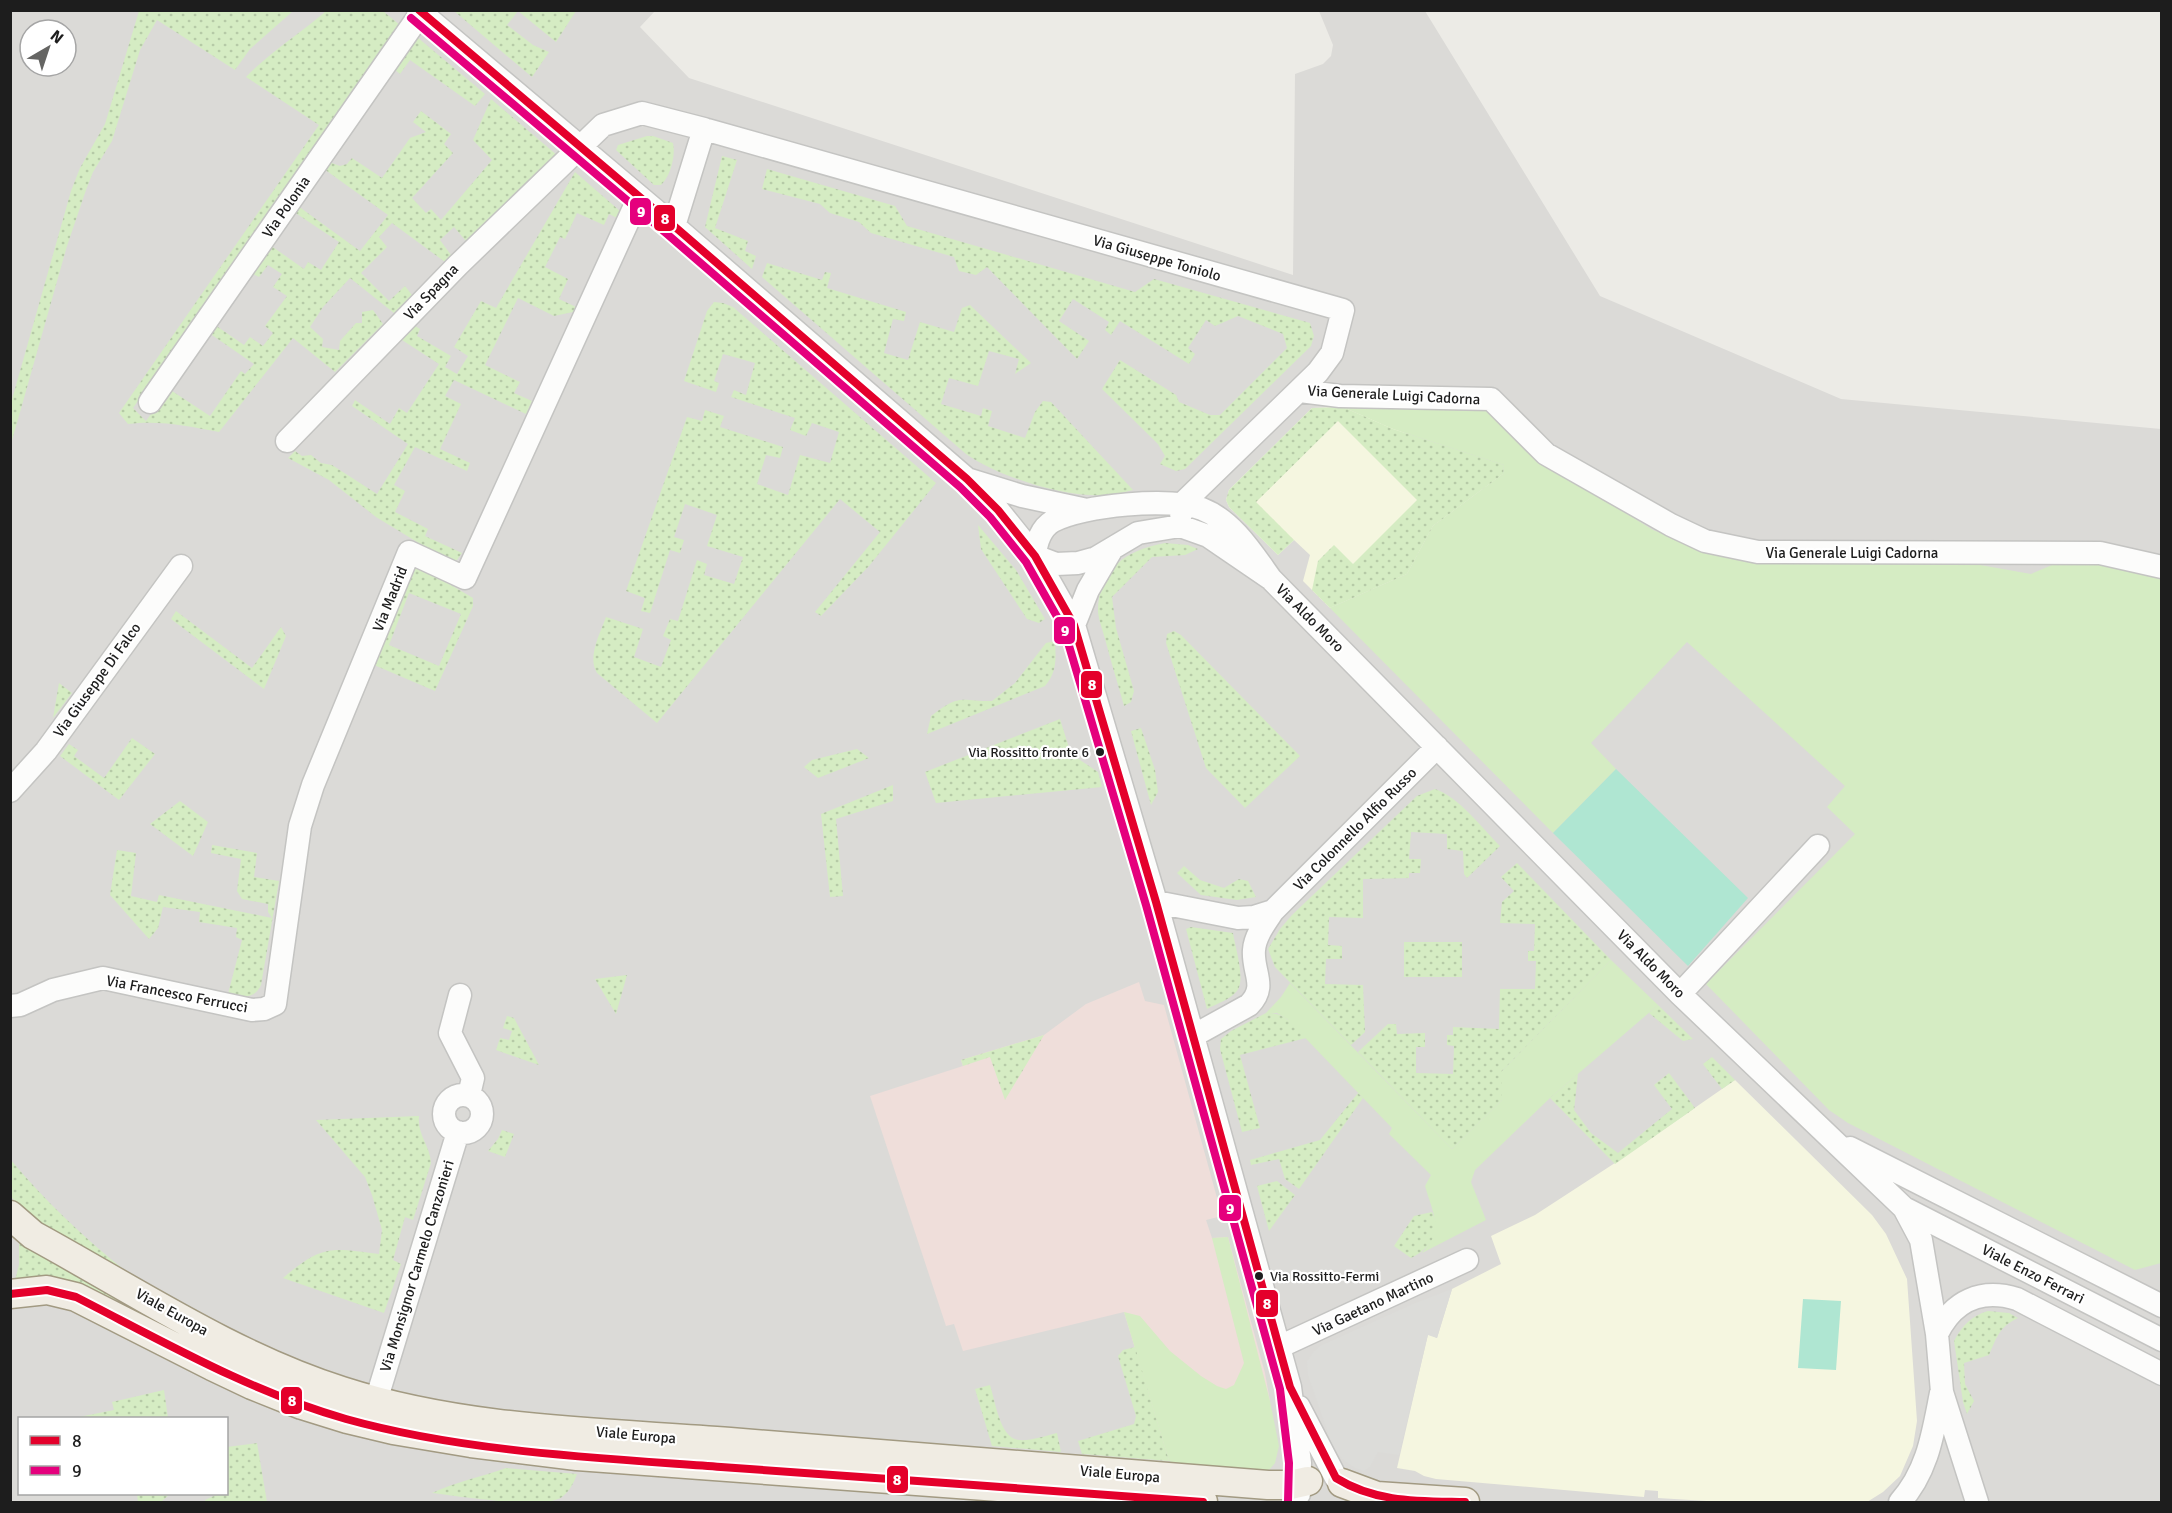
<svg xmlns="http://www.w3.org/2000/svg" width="2172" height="1513" viewBox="0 0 2172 1513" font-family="Signika,sans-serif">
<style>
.residential{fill:#dbdad7;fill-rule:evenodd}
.commercial{fill:#efdeda}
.education{fill:#f5f6e0}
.grass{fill:#d5ecc3}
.garden{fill:url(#garden-dots);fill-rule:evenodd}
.pitch{fill:#afe6d2}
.parking{fill:#dcdcd9}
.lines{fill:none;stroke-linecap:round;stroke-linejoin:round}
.minor-casing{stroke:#c4c4c2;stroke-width:25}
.major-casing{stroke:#a29a82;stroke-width:31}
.minor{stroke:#fcfcfb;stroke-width:22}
.major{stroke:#f0ece3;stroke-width:28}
.bus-1-casing{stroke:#fff;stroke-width:12}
.bus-2-casing{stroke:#fff;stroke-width:12}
.bus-1{stroke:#e4002b;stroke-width:8}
.bus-2{stroke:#e5007d;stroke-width:8}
.bus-dot{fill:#1d1d1d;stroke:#fff;stroke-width:2}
.labels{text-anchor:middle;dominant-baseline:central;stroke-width:4.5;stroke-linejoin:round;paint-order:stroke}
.bus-label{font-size:14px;fill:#1d1d1d;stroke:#fff;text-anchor:end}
.street-label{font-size:15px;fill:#1d1d1d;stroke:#fff}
.line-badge{stroke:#fff;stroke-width:2}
.badge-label{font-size:16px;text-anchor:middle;font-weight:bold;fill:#fff}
</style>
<defs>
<pattern id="garden-dots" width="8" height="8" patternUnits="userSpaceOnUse" patternTransform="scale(1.5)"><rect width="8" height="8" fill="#d5ecc3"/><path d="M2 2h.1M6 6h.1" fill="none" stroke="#b6caa7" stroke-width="1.8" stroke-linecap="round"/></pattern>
</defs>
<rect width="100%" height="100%" fill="#ecebe6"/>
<path class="residential" d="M10 11H655L640 27 689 78 1293 275 1295 74 1323 64 1331 56 1333 45 1319 11H1425L1600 296 1841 399 2161 429V1502H11ZM30 30H66V66H30ZM20 1418H226V1494H20Z"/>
<path class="commercial" d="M1139 982 1145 1001 1164 1005 1222 1216 1206 1220 1212 1238 1228 1237 1265 1373 1270 1401 1169 1461 1124 1312 963 1351 954 1324 946 1326 870 1096 963 1066 961 1060 1044 1035 1086 1004Z"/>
<path class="education" d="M1343 407 1503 474 1433 526 1407 574 1330 608 1303 581 1310 555 1294 540 1278 555 1229 507 1226 500 1229 490 1312 408Z
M1735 1080 1872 1215 1886 1234 1907 1279 1917 1421 1913 1446 1900 1476 1883 1492 1867 1502H1723L1658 1498V1491L1645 1490 1644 1497 1436 1479 1424 1476 1415 1471 1397 1468 1428 1334 1437 1338 1452 1289 1501 1264 1491 1236 1535 1215 1618 1161Z"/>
<path class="grass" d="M1343 407H1480L1497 415 1551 467 1653 530 1714 553 1969 563 2031 574 2059 562 2123 564 2161 575V1263L2135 1270 1848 1123 1829 1110 1706 984 1855 834 1827 807 1845 786 1687 642 1591 743 1616 769 1553 833 1330 608 1407 574 1433 526 1503 474 1504 465 1393 429Z
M1611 960 1658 1005 1550 1098 1475 1170 1471 1182 1486 1220 1422 1253C1444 1228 1433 1214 1425 1186L1431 1175 1389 1134 1392 1128 1287 1019 1277 1013H1266L1281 997 1290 983 1452 1149 1502 1100V1071Z
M1228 1237 1270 1401 1279 1446 1275 1463 1270 1469 1262 1472 1180 1465 1169 1461 1124 1312 1140 1316 1170 1351 1201 1376 1217 1386 1226 1389 1234 1385 1244 1363 1212 1238Z"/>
<path class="garden" d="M139 11H293L250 49 235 70 157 20 140 50 112 141 93 172 86 190 67 246 11 444V403L71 191 80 168 105 124Z
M326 11H383L401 26 133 408 146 421 169 389 210 416 241 371 245 374 254 364 209 333 215 325 244 345 250 337 263 346 273 333 265 326 287 296 273 287 282 274 268 265 259 277 251 273 270 245 304 269 308 262 321 270 339 242 294 212 298 206 360 251 388 215 324 169 329 162 340 166 347 164 352 158 382 178 410 138 426 132 413 122 421 111 451 134 444 144 453 153 412 198 426 213 431 209 441 220 492 160 473 140 491 99 558 156 466 241 454 227 440 240 451 255 445 262 392 223 379 237 387 247 361 273 389 301 405 286 412 295 394 313 350 278 323 307 310 327 323 339 322 347 339 350 340 341 356 323H362V312L373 310 383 324 335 372 293 338 219 432C188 426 160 420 128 424L119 413 319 125 246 77C270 52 300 34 326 11Z
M454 11H576L556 42 518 11 507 25 533 45 549 52 532 77Z
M417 37 485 94 475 106 410 60 400 74 394 69Z
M647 136H653L673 143C676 156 670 177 661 185H654L616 150 618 145Z
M722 156 737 160 715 228 748 241 745 251 756 256 752 269 705 227Z
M767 169 895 206 907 226 1135 292 1154 279 1310 323 1314 336 1311 346 1185 469 1176 471 1160 464 1165 456 1158 444 1102 389 1120 360 1176 395 1179 402 1210 415H1220L1287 348 1283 334 1238 316 1215 326 1206 320 1188 348 1195 354 1189 364 1120 321 1111 335 1105 330 1109 322 1073 299 1059 321 1089 341 1077 359 987 267 976 275 959 271 954 257 871 233 859 222 830 213 820 204 762 189Z
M575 172 620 211 617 218 609 214 604 225 577 213 565 239 560 237 545 267 568 279 559 299 576 307 573 312 554 316 518 298 485 365 520 382 514 393 532 401 526 414 454 380 445 396 461 404 440 449 470 463 467 471 415 447 394 485 405 491 395 512 428 529 425 536 462 553 457 560 450 562 376 517 329 480 288 458 295 451 302 456 311 455 321 463 332 465 377 494 408 444 352 406 355 400 390 424 399 408 407 413 439 364 402 340 415 326 420 329 417 336 451 356 445 367 457 374 468 356 454 347 481 301 496 308Z
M767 263 822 280 825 272 831 273 827 288 906 312 904 321 893 319 884 353 908 360 920 322 954 332 962 308 970 305 1031 363 1015 374 1019 359 989 351 978 386 949 378 941 404 981 416 983 408 992 411 988 426 1025 438 1035 412 1043 401 1051 402 1133 490C1125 492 1117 494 1110 495 1068 499 1001 478 966 454L762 277Z
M714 302 723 303 733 307 936 483 869 566 821 616 815 612 880 532 840 499 657 723 597 673C587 657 600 634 606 617L643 629 634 657 661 667 671 640 663 636 670 619 678 621 697 560 707 564 704 575 734 584 743 557 707 546 717 515 685 504 674 537 684 540 680 553 670 550 650 613 641 611 645 598 626 591 687 417 702 421 705 410 724 416 720 427 783 447 780 458 766 455 757 484 788 495 800 455 830 463 839 432 812 423 806 436 790 430 795 418 731 397 734 390 746 395 755 363 723 354 714 381 719 383 716 392 684 381 707 311Z
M1343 407 1393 429 1504 465 1503 474 1433 526 1407 574 1330 608 1312 590 1318 561 1334 545 1353 564 1417 500 1338 421 1256 502 1294 540 1278 555 1229 507 1226 500 1229 490 1312 408Z
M978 525 1016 570 1045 619 1039 623 1027 619 981 549Z
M1165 543 1188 545 1198 549 1185 555 1152 557 1112 597 1116 628 1134 691 1131 702 1124 706C1118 684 1111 662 1105 639 1103 631 1099 621 1098 612 1098 569 1126 550 1165 543Z
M422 568 473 598V606L435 691 374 665 415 569ZM409 593 461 614 439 666 389 645Z
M176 611 252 668 281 627 286 636 264 689 171 619Z
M1174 631 1181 635 1300 756 1245 808 1206 768 1166 643 1167 634Z
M1055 641C1056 659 1057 672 1045 686L927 734 931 716C961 693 959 701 992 701L1015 683 1046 643Z
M59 683 72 693 53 718Z
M1060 719 1071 754 1098 772 1102 787 936 803 925 772Z
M1141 728 1155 770 1158 792 1151 805 1131 731Z
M132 738 155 754 119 800 60 756 69 744 78 750 74 756 104 778Z
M857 749 869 758 818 778 804 767 812 760Z
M893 785V801L836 819 843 896 830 897 821 814Z
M1435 789C1459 797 1482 828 1500 846L1467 878 1464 874 1463 851 1447 849V834L1411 832 1409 859H1421L1420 873H1409V878L1363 879V918L1329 917 1328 945 1342 946V959H1326L1325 984 1363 985 1365 1032 1351 1045 1275 967 1268 949 1280 929 1292 915 1417 796Z
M180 801 208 822 193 856 150 824Z
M212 845 257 853 254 877 279 881 261 985C254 1000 242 997 228 994L242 940 236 937 237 928 199 922 200 912 163 907 158 928 149 939 110 895 117 850 136 853 131 896 157 902 159 895 272 918 268 912V904L242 899 237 891 241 859 211 853Z
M1517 863 1611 960 1502 1071V1100L1452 1149 1358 1052 1388 1024H1396L1397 1034 1425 1033V1047H1416V1073L1453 1074 1454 1046 1447 1045V1035H1453V1027L1499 1029 1500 989H1535L1536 961H1528V951H1534L1535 924 1500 923 1502 902 1514 891 1501 877Z
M1184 866 1200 880 1224 888 1239 879 1248 881 1256 897 1237 900 1201 895 1177 873Z
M1191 927 1233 933C1235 947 1246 980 1237 991 1231 999 1216 1004 1207 1009L1186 929Z
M1404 942H1462V977H1404Z
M627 975 616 1014 595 979Z
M1658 1005 1693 1039 1683 1041 1649 1013Z
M1266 1013C1285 1012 1293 1025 1306 1038L1240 1055 1260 1128 1242 1132 1220 1049 1221 1039 1231 1031Z
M507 1016 514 1018 539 1065 496 1050 500 1038 509 1040 512 1031 503 1028Z
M1044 1035 1005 1100 990 1057 963 1066 961 1060Z
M1712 1057 1735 1080 1722 1089 1703 1064Z
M1669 1073 1695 1108 1615 1164 1550 1098 1578 1074 1574 1110 1591 1133 1618 1153 1672 1109 1654 1085Z
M1358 1093 1363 1098 1299 1189 1285 1179 1279 1159 1251 1165 1250 1160 1320 1140Z
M419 1116C417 1135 430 1145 431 1163L413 1220 405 1217 393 1260 401 1264 384 1313 283 1278C323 1244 331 1248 379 1254L382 1230 372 1195 365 1177 316 1120Z
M502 1130 514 1134 505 1157 488 1151 498 1139Z
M10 1159C49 1206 96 1249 145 1286 99 1259 48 1235 11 1197Z
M1277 1181 1295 1195 1269 1231 1257 1186Z
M1432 1212C1442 1232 1430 1249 1411 1258L1394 1246 1414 1216Z
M24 1242 185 1333 14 1284 19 1265V1243Z
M1988 1311 2009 1313 2018 1318C1999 1327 1997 1337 1989 1355L1964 1363 1965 1384 1974 1401 1967 1414 1963 1402 1954 1341C1962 1326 1971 1316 1988 1311Z
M1135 1347 1169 1461 1082 1454 1078 1441 1134 1424 1136 1416 1118 1356 1123 1350Z
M990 1385C995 1400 1000 1439 1019 1440 1031 1441 1045 1436 1057 1433L1061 1452 992 1446 975 1389Z
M164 1390 168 1418H74L114 1410 112 1402Z
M257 1443 267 1502H206L205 1500 218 1494H226L227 1447Z
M506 1468 577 1474C574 1482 570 1491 562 1497 544 1510 458 1496 432 1493 455 1482 481 1477 506 1468Z
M137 1494H170L161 1502H138Z"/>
<path class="pitch" d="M1616 769 1748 898 1688 966 1553 833Z
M1803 1299 1841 1301 1836 1370 1798 1368Z"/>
<path class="parking" d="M1452 1289 1437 1338 1428 1335 1399 1455 1378 1452 1370 1467 1364 1471 1355 1468 1342 1459 1333 1448 1308 1375 1307 1361 1314 1351 1320 1346 1413 1304Z"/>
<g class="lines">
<g class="minor-casing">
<path id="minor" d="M418 10 674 226 967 479 998 510 1035 556 1074 625 1156 902 1290 1387 1300 1463 1299 1494
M704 129 1343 310 1332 353 1318 372 1182 504 1181 514
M1300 391 1340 396 1491 399 1546 454 1671 525 1705 541 1758 552 2100 553 2162 567
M150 402 421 13
M287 441 458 265 603 125 642 113 704 129 674 226
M970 480 1022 496 1087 510
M1271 579 1208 536 1180 526 1138 533 1096 558 1078 563 1056 564 1035 556C1036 543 1041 528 1053 521 1083 505 1170 497 1202 509 1233 521 1253 554 1271 579L1680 994 1904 1208 1921 1240 1937 1334 1942 1392 1977 1502
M1074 625 1088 590 1112 549
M10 791 46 751 181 566
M1156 902 1238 918 1254 917 1273 911
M1680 994 1818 846
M460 995 450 1033 473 1078 469 1095
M10 1006 20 1005 53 990 103 978 252 1010 264 1009 275 1004 300 826 313 785 409 552 465 578 639 197
M1193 1036 1249 1005C1268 986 1252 972 1254 950 1255 936 1265 923 1273 911L1437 747
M444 1114a19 19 0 1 1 38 0a19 19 0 1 1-38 0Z
M1850 1148 2162 1306
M1904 1208 2162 1340
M1937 1334C1953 1301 1981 1288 2017 1299L2162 1374
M1279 1347 1467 1260
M376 1401 458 1132
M1299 1407 1336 1478
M1900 1502C1928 1471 1933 1433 1941 1393"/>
</g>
<g class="major-casing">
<path id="major" d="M10 1215 33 1235C134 1290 232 1356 342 1391 466 1431 601 1432 730 1442 909 1456 1088 1471 1268 1485H1290L1308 1481
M10 1294 47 1290 76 1297 212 1366 252 1385 302 1405 347 1419 393 1430 471 1443 577 1456 1203 1502
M1342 1483 1377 1496 1465 1502"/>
</g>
<use href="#minor" class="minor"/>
<use href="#major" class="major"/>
<g class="bus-1-casing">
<path id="bus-1" d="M419 10 674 226 967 479 998 510 1035 556 1074 625 1156 902 1290 1387 1336 1478C1376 1503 1420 1501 1465 1502
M10 1294 47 1290 76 1297C164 1342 251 1392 346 1419 464 1452 599 1458 721 1467 882 1478 1042 1490 1203 1502"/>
</g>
<g class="bus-2-casing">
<path id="bus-2" d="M411 18 667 234 960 487 990 517 1026 562 1064 629 1146 905 1280 1389 1289 1463 1288 1501"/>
</g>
<use href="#bus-1" class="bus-1"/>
<use href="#bus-2" class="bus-2"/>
</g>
<g class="bus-dot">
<circle cx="1100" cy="752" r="5"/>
<circle cx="1259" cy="1276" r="5"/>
</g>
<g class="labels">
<g class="bus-label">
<text x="1089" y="752">Via Rossitto fronte 6</text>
<text x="1270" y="1276" text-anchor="start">Via Rossitto-Fermi</text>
</g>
<g class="street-label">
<text transform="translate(286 207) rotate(-55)">Via Polonia</text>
<text transform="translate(1157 258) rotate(16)">Via Giuseppe Toniolo</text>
<text transform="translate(431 292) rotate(-46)">Via Spagna</text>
<text transform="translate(1394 395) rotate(3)">Via Generale Luigi Cadorna</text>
<text x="1852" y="553">Via Generale Luigi Cadorna</text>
<text transform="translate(390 599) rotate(-68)">Via Madrid</text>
<text transform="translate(1310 618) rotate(45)">Via Aldo Moro</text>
<text transform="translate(97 680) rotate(-54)">Via Giuseppe Di Falco</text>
<text transform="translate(1355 829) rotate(-45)">Via Colonnello Alfio Russo</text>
<text transform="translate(1651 964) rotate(45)">Via Aldo Moro</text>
<text transform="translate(177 994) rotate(11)">Via Francesco Ferrucci</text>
<text transform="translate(417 1266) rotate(-73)">Via Monsignor Carmelo Canzonieri</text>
<text transform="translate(2033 1274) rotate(27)">Viale Enzo Ferrari</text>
<text transform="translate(1373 1304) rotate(-25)">Via Gaetano Martino</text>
<text transform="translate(172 1312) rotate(29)">Viale Europa</text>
<text transform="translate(636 1435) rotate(5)">Viale Europa</text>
<text transform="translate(1120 1474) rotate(5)">Viale Europa</text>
</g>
</g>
<g class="line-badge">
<rect x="629" y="197" width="23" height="29" rx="6" fill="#e5007d"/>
<rect x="653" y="204" width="23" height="28" rx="6" fill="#e4002b"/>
<rect x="1053" y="616" width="23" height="29" rx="6" fill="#e5007d"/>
<rect x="1080" y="670" width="23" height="29" rx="6" fill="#e4002b"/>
<rect x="1218" y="1194" width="24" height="28" rx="6" fill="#e5007d"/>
<rect x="1255" y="1289" width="24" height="29" rx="6" fill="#e4002b"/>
<rect x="280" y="1386" width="23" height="29" rx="6" fill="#e4002b"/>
<rect x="886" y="1465" width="23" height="29" rx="6" fill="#e4002b"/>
</g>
<g class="badge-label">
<text x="641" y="217">9</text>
<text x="665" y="224">8</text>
<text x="1065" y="636">9</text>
<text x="1092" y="690">8</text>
<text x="1230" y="1214">9</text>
<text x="1267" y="1309">8</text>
<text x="292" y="1406">8</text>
<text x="897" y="1485">8</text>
</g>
<rect width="2172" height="1513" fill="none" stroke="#1d1d1d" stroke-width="24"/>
<rect x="18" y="1417" width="210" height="78" fill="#ffffff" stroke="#a5a5a5" stroke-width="1.5"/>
<rect x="30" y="1436" width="30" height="9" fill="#e4002b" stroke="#a5a5a5" stroke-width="1.5"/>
<text x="72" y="1447" font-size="18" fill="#1d1d1d">8</text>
<rect x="30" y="1466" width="30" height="9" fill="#e5007d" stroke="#a5a5a5" stroke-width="1.5"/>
<text x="72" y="1477" font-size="18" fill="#1d1d1d">9</text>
<g transform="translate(48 48) rotate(39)"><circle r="28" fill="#ffffff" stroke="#a5a5a5" stroke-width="1.5"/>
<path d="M0-4.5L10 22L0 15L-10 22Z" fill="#656563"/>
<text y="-9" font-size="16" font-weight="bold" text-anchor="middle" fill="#1d1d1d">N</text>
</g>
</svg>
